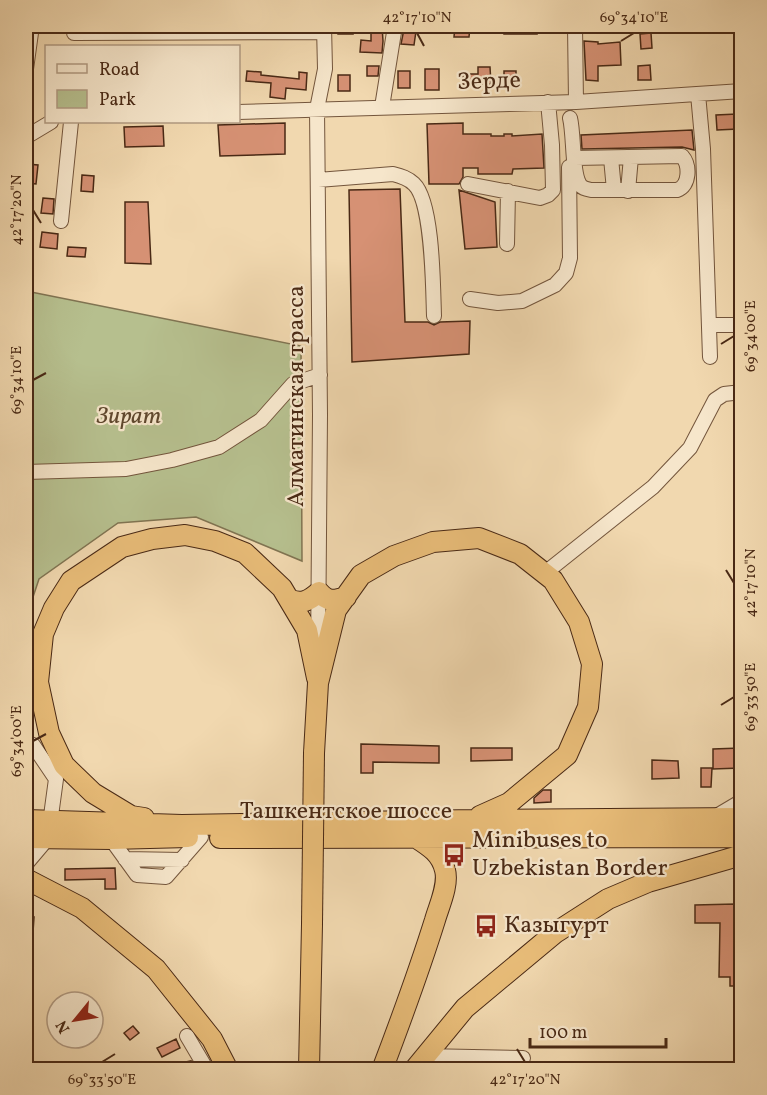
<svg xmlns="http://www.w3.org/2000/svg" width="767" height="1095" viewBox="0 0 767 1095" font-family="Vollkorn,serif">
<style>
.green{fill:#b6bf8e;stroke:#807452;stroke-width:1.5}
.building{fill:#d69174;stroke:#492915;stroke-width:1.5}
.lines{fill:none;stroke-linecap:round;stroke-linejoin:round}
.minor-casing{stroke:#73553c;stroke-width:16}
.highway-casing{stroke:#492915;stroke-width:22}
.minor{stroke:#f6e6cb;stroke-width:14}
.highway{stroke:#e8bc78;stroke-width:20}
.highway-bridge-casing{stroke:#492915;stroke-width:22;stroke-linecap:butt}
.highway-bridge{stroke:#e8bc78;stroke-width:20}
.ticks{fill:none;stroke:#492915;stroke-width:2}
.labels{text-anchor:middle;dominant-baseline:central;stroke-width:4.5;stroke-linejoin:round;paint-order:stroke}
.street-label{font-size:24px;fill:#492915;stroke:#f6e6cb}
.park-label{font-size:24px;font-style:italic;fill:#5f472d;stroke:#f6e6cb}
.poi-label{font-size:24px;fill:#492915;stroke:#f6e6cb;text-anchor:start}
.neatline{fill:none;stroke:#492915;stroke-width:2}
.ticks-label{font-size:15px;text-anchor:middle;fill:#492915}
</style>
<rect width="100%" height="100%" fill="#f1d8af"/>
<filter id="stains"><feTurbulence type="fractalNoise" baseFrequency=".00333" numOctaves="4"/><feColorMatrix values="0 0 0 0 .2 0 0 0 0 .09 0 0 0 0 .02 0 0 0 .5 -.17"/></filter>
<radialGradient id="worn" r=".72"><stop offset=".6" stop-color="#630" stop-opacity="0"/><stop offset="1" stop-color="#630" stop-opacity=".3"/></radialGradient>
<path class="green" d="M26 291 301 346 302 561 196 517 118 523 39 579 26 618Z"/>
<path class="building" d="M338 26H352L353 34H338Z
M371 26H382L383 41 382 53 360 52 361 40 371 41Z
M455 26H470L469 37H454Z
M504 26H536L537 34H504Z
M404 29 416 31 414 45 401 44Z
M651 33 652 48 641 49 640 34Z
M584 41 598 42V44L620 42 621 65 598 66V81L586 80Z
M650 65 651 80H638V66Z
M367 66H379L378 76H367Z
M478 67H490L491 84H463V74H478Z
M425 69H439V90H425Z
M247 71 261 72V75L299 79V72L307 73 306 90 286 88 285 99 270 97 271 83 246 81Z
M398 71H410V88H398Z
M504 71H516V84L504 83Z
M338 75H350V91H338Z
M737 114 738 129 717 130 716 115Z
M285 123V154L220 156 218 125Z
M463 123V134H491V136H504V134H512V136L542 134 544 168 513 169 512 174H478V168H463V177L459 184H429L427 124Z
M163 126 164 146 125 147 124 127Z
M692 130 694 150 682 147 582 149 581 135Z
M27 164 38 165 36 184 26 183Z
M82 175 94 176 93 192 81 191Z
M400 189 405 322H428L434 325 440 322 470 321 469 354 352 362 349 190Z
M459 190 495 202 497 247 465 249Z
M43 198 54 199 53 214 41 213Z
M125 202H148L151 264 125 263Z
M42 232 58 234 57 249 40 247Z
M68 247 86 248 85 257 67 256Z
M361 744 439 746V763L373 762V773H361Z
M471 748H512V760L471 761Z
M740 748V768L713 769V749Z
M652 760 678 761 679 778 652 779Z
M701 768H712L711 787H701Z
M543 790H551V802L534 803V798Z
M115 868 116 889H105V879L65 880V869Z
M735 904 734 967H741V986H730V977H719L720 923H695V905Z
M26 916 34 917 33 932H26Z
M133 1026 139 1033 130 1040 124 1033Z
M176 1039 180 1048 162 1057 157 1048Z
M191 1061 192 1070H166L165 1066Z"/>
<g class="lines">
<g class="minor-casing">
<path id="minor" d="M575 26 576 102
M74 33 324 32
M26 69 31 33
M698 94 703 149 710 357
M382 107 395 26
M238 112 576 102 742 91
M570 118C574 134 572 171 579 183 581 188 586 189 591 190H677C690 186 690 165 682 156L575 158
M26 137 51 122
M611 158 614 190
M742 172V254
M318 180 393 174C401 176 408 178 414 184 433 202 433 288 434 316
M468 184 540 198 548 195 553 190 552 145 548 102
M628 191 631 157
M61 221 71 122
M507 244 508 191
M470 299 498 303 522 301 555 285 566 273 570 258 569 167
M709 325H742
M26 472 126 469 172 460 219 447 261 420 293 384 320 375
M545 573 653 487 690 448 715 400 724 394 742 392
M318 654 320 415 317 109 325 69 324 26
M26 743 33 745 56 779 48 838 26 864
M715 817 742 801
M111 839 137 875 166 877 201 837
M125 859 182 860
M187 1036 207 1070
M423 1056 523 1058"/>
</g>
<g class="highway-casing">
<path id="highway" d="M289 599C301 605 309 601 319 592 328 602 333 601 346 597
M314 753 318 683 336 610 361 575 394 556 433 542 479 538 520 554 553 580 579 622 592 664 588 707 567 755 509 803 480 816
M144 818 131 816 93 793 64 765 49 733 38 682 43 634 54 608 71 581 122 547 152 539 185 535 215 541 245 553 282 588 307 630 317 678
M26 820 182 825 473 820 742 818
M26 838 111 839 188 837
M220 838 742 837
M26 879 82 908 156 969 212 1039 228 1070
M309 1070 312 924
M382 1070C401 1020 419 971 435 920 439 906 449 885 445 870 441 853 429 846 415 837
M414 1070 465 1008 555 933 608 899 648 882 742 855"/>
</g>
<use href="#minor" class="minor"/>
<use href="#highway" class="highway"/>
<g class="highway-bridge-casing">
<path id="highway-bridge" d="M312 924 314 753"/>
</g>
<use href="#highway-bridge" class="highway-bridge"/>
</g>
<path class="ticks" d="M417 33 424 46M621 41 634 33M33 210 41 223M721 344 734 336M33 380 46 373M726 570 734 583M721 705 734 697M33 741 46 734M517 1049 525 1062M102 1062 115 1054"/>
<defs>
<g id="bus-bare" transform="scale(1.8)"><path d="M-5-6H5V4H4V6H2V4H-2V6H-4V4H-5ZM-3.5-4V0h7V-4ZM-3.5 1.2v1.5H-2V1.2ZM2 1.2v1.5H3.5V1.2Z" fill="#8f2418" stroke="#f6e6cb" stroke-width="2.5" paint-order="stroke"/></g>
</defs>
<g fill-rule="evenodd">
<use href="#bus-bare" x="454" y="855"/>
<use href="#bus-bare" x="486" y="926"/>
</g>
<g class="labels">
<g class="street-label">
<text transform="translate(489 82) rotate(-2)">Зерде</text>
<text transform="translate(297 396) rotate(-90)">Алматинская трасса</text>
<text x="346" y="812">Ташкентское шоссе</text>
</g>
<g class="park-label">
<text x="129" y="417">Зират</text>
</g>
<g class="poi-label">
<text x="472" y="841">Minibuses to<tspan x="472" dy="28">Uzbekistan Border</tspan></text>
<text x="504" y="926">Казыгурт</text>
</g>
</g>
<rect width="767" height="1095" fill="none" stroke="#f1d8af" stroke-width="66"/>
<rect x="45" y="45" width="195" height="78" fill="#f6e6cb" stroke="#b19a82" stroke-width="1.5"/>
<rect x="57" y="64" width="30" height="9" fill="#f6e6cb" stroke="#b19a82" stroke-width="1.5"/>
<text x="99" y="75" font-size="18" fill="#492915">Road</text>
<rect x="57" y="90" width="30" height="18" fill="#b6bf8e" stroke="#b19a82" stroke-width="1.5"/>
<text x="99" y="105" font-size="18" fill="#492915">Park</text>
<g transform="translate(75 1020) rotate(240)"><circle r="28" fill="#f6e6cb" stroke="#b19a82" stroke-width="1.5"/>
<path d="M0-4.5L10 22L0 15L-10 22Z" fill="#8f2418"/>
<text y="-9" font-size="16" font-weight="bold" text-anchor="middle" fill="#492915">N</text>
</g>
<path d="M530 1038v9h136v-9" fill="none" stroke="#492915" stroke-width="3"/>
<text x="539" y="1038" font-size="18" fill="#492915" stroke="#f6e6cb" stroke-width="4.5" paint-order="stroke">100 m</text>
<rect x="33" y="33" width="701" height="1029" class="neatline"/>
<g class="ticks-label">
<text x="417" y="22">42°17'10"N</text>
<text x="634" y="22">69°34'10"E</text>
<text transform="translate(16 210) rotate(-90)" y="5">42°17'20"N</text>
<text transform="translate(750 336) rotate(-90)" y="5">69°34'00"E</text>
<text transform="translate(16 380) rotate(-90)" y="5">69°34'10"E</text>
<text transform="translate(750 583) rotate(-90)" y="5">42°17'10"N</text>
<text transform="translate(750 697) rotate(-90)" y="5">69°33'50"E</text>
<text transform="translate(16 741) rotate(-90)" y="5">69°34'00"E</text>
<text x="102" y="1084">69°33'50"E</text>
<text x="525" y="1084">42°17'20"N</text>
</g>
<rect width="100%" height="100%" filter="url(#stains)"/>
<rect width="100%" height="100%" fill="url(#worn)"/>
</svg>
